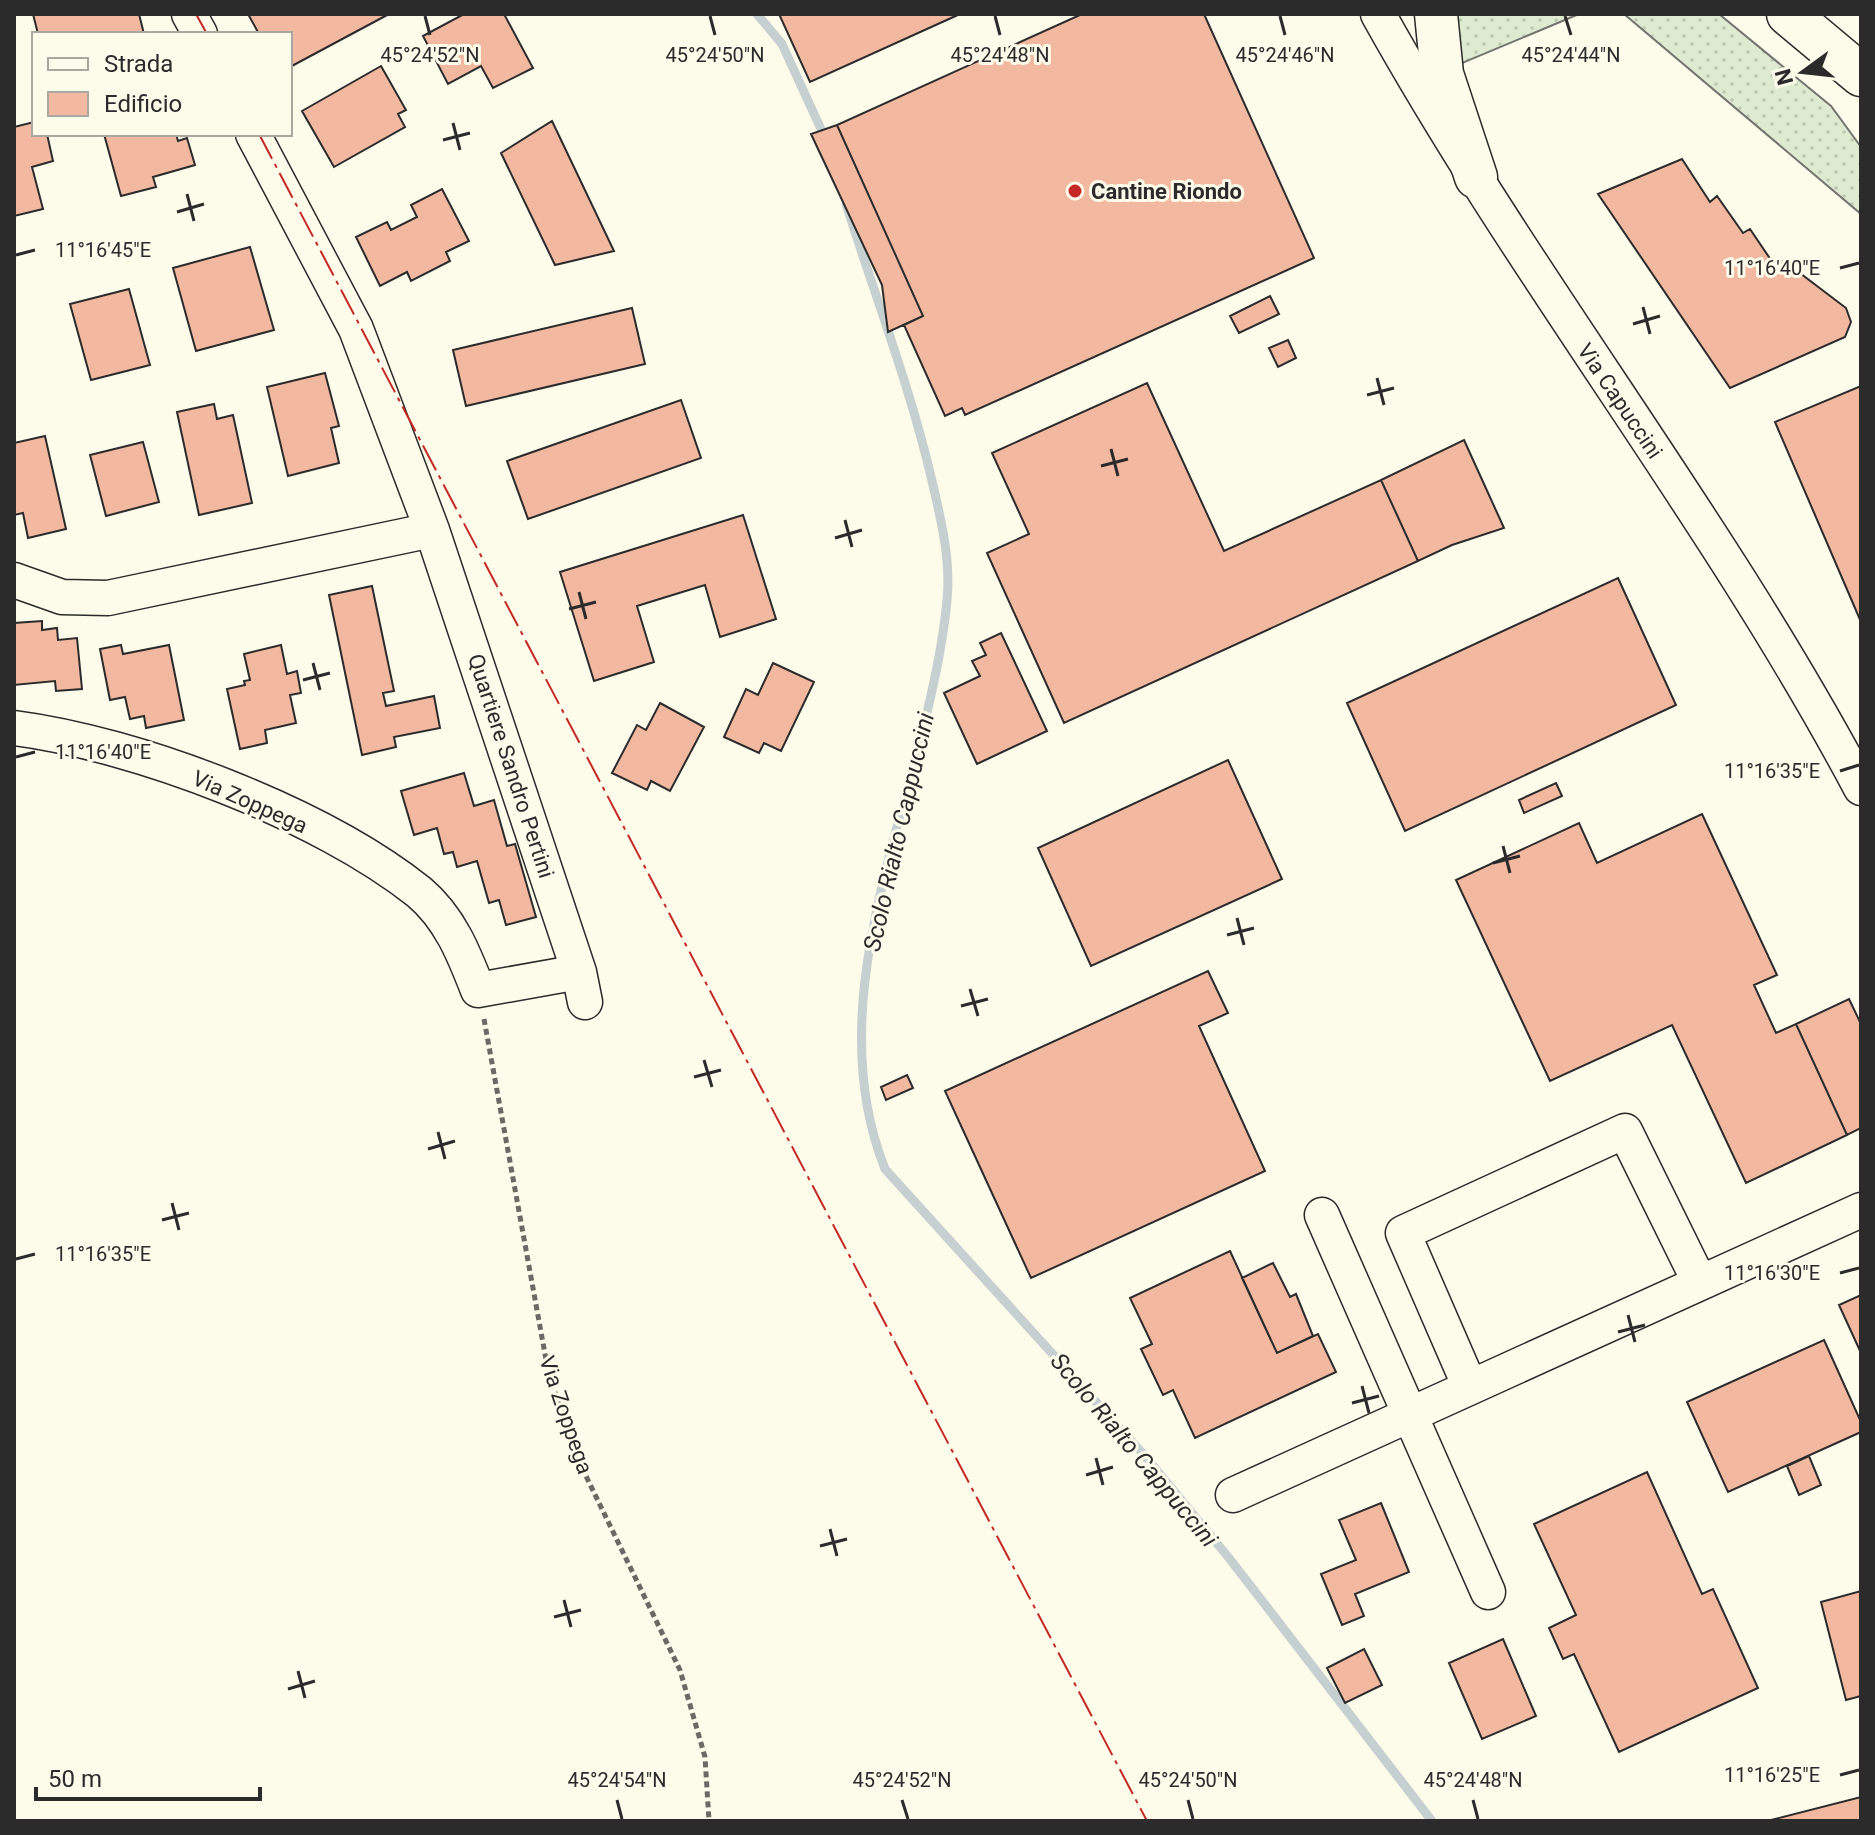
<svg xmlns="http://www.w3.org/2000/svg" width="1875" height="1835" viewBox="0 0 1875 1835" font-family="Roboto,sans-serif">
<style>
.grass{fill:url(#grass-dots);stroke:#74746e;stroke-width:2}
.lines{fill:none;stroke-linecap:round;stroke-linejoin:round}
.stream{stroke:#c7d0d0;stroke-width:9}
.building{fill:#f2b8a0;stroke:#2b2b2b;stroke-width:2}
.minor-casing{stroke:#2b2b2b;stroke-width:37}
.major-casing{stroke:#2b2b2b;stroke-width:45}
.path{stroke:#6a6964;stroke-width:5;stroke-dasharray:6 4;stroke-linecap:butt}
.minor{stroke:#fdfbea;stroke-width:34}
.major{stroke:#fdfbea;stroke-width:42}
.power{stroke:#c62828;stroke-width:2;stroke-dasharray:28 6 4 6;stroke-linecap:butt}
.ticks{fill:none;stroke:#2b2b2b;stroke-width:3}
.poi-dot{fill:#c62828;stroke:#fdfbea;stroke-width:3}
.labels{text-anchor:middle;dominant-baseline:central;stroke-width:6;stroke-linejoin:round;paint-order:stroke}
.poi-label{font-size:22px;font-weight:bold;fill:#2b2b2b;stroke:#fdfbea;text-anchor:start}
.street-label{font-size:22px;fill:#2b2b2b;stroke:#fdfbea}
.water-label{font-size:24px;font-style:italic;fill:#2b2b2b;stroke:#fdfbea}
.ticks-label{font-size:20px;text-anchor:middle;fill:#2b2b2b;stroke:#fdfbea;stroke-width:6;stroke-linejoin:round;paint-order:stroke}
</style>
<defs>
<pattern id="grass-dots" width="8" height="8" patternUnits="userSpaceOnUse" patternTransform="scale(2)"><rect width="8" height="8" fill="#deebd1"/><path d="M2 2h.1M6 6h.1" fill="none" stroke="#bfcab4" stroke-width="1.8" stroke-linecap="round"/></pattern>
</defs>
<rect width="100%" height="100%" fill="#fdfbea"/>
<path class="grass" d="M1456 14H1579L1448 69Z
M1624 14H1719L1831 106 1861 147V214Z"/>
<g class="lines">
<path class="stream" d="M757 14 782 44 826 140
M846 204C875 296 910 386 932 481 941 520 951 559 947 600 930 784 812 987 885 1169L1145 1456 1229 1558 1432 1821"/>
</g>
<path class="building" d="M33 14H139L144 34H38Z
M248 14H389L290 67V34H259Z
M464 14H504L533 68 493 88 481 66 448 84 423 36Z
M779 14H960L810 82Z
M1082 14H1204L1314 258 965 415 962 408 945 416 904 325 923 316 837 125Z
M381 66 406 110 398 114 405 127 334 167 302 111Z
M552 121 614 251 555 265 501 153Z
M34 122V134H47L53 161 32 167 43 209 14 216V127Z
M837 125 923 316 888 332 882 285 811 134Z
M104 134H176L178 141 187 138 195 165 153 177 156 187 121 196Z
M1682 159 1710 202 1717 196 1743 233 1750 229 1775 266 1784 261 1846 308 1851 322 1845 337 1730 388 1598 194Z
M442 189 469 241 446 252 450 261 411 281 407 272 380 286 356 237 387 222 391 230 417 217 411 205Z
M250 247 274 330 196 351 173 268Z
M129 289 150 365 91 380 70 304Z
M1270 296 1279 314 1239 333 1230 316Z
M632 308 645 364 466 406 453 350Z
M1288 340 1296 358 1278 367 1269 348Z
M325 373 339 426 331 428 339 463 288 476 267 387Z
M1147 383 1224 551 1381 480 1418 561 1064 723 987 553 1029 534 992 453Z
M1861 386V622L1775 422Z
M681 400 701 458 528 519 507 461Z
M214 404 217 419 233 415 252 503 199 515 177 412Z
M45 436 66 529 28 538 23 513 14 515V443Z
M1464 440 1504 528 1452 545 1418 561 1381 480Z
M143 442 159 502 106 516 90 455Z
M743 515 776 619 720 637 705 585 637 606 654 662 594 681 560 572Z
M1618 578 1676 705 1405 831 1347 703Z
M372 586 394 691 383 693 386 706 434 696 440 728 394 737 396 747 362 755 329 595Z
M42 621V630L57 628 58 640 77 638 82 689 56 691 55 681 14 685V623Z
M1001 633 1047 731 977 764 944 693 980 676 972 661 986 655 980 643Z
M121 645 123 654 169 645 184 720 146 728 144 716 130 719 125 697 110 700 100 649Z
M281 645 287 674 297 671 301 693 290 695 296 723 265 730 267 743 240 749 227 689 245 685 244 681 250 680 244 654Z
M773 663 814 682 781 751 764 743 759 753 724 737 746 689 758 695Z
M660 703 704 727 670 791 651 781 647 790 612 773 637 725 646 730Z
M1228 760 1282 879 1091 966 1038 848Z
M464 773 474 806 494 800 507 846 515 844 536 917 506 925 499 900 489 903 477 861 457 867 453 852 444 854 437 828 414 835 401 791Z
M1556 783 1562 796 1524 813 1519 800Z
M1702 814 1777 975 1754 985 1776 1033 1796 1024 1847 1135 1746 1183 1672 1025 1550 1081 1456 880 1579 823 1597 863Z
M1208 971 1228 1013 1199 1026 1265 1171 1031 1278 945 1091Z
M1849 999 1861 1024V1128L1847 1135 1796 1024Z
M907 1075 913 1088 886 1100 881 1087Z
M1230 1251 1277 1353 1318 1334 1336 1372 1195 1438 1173 1390 1163 1395 1141 1349 1152 1344 1130 1298Z
M1273 1263 1290 1297 1296 1294 1313 1336 1277 1353 1242 1278Z
M1861 1295V1353L1839 1305Z
M1824 1340 1861 1422V1432L1728 1492 1687 1402Z
M1809 1456 1821 1485 1799 1495 1787 1466Z
M1647 1472 1702 1594 1713 1589 1758 1688 1619 1752 1574 1654 1563 1659 1549 1628 1576 1615 1534 1524Z
M1381 1503 1409 1572 1355 1594 1364 1616 1342 1625 1321 1574 1356 1560 1339 1520Z
M1861 1591V1696L1846 1700 1821 1602Z
M1503 1639 1536 1716 1482 1739 1449 1663Z
M1364 1649 1382 1685 1345 1703 1327 1668Z
M1861 1797V1821H1767Z"/>
<g class="lines">
<g class="minor-casing">
<path id="minor" d="M189 14 200 34
M1378 14C1526 280 1718 519 1861 788
M253 134 356 329 432 530 579 972 585 1002
M14 580 62 597 108 598 432 530
M14 728C138 744 321 814 419 892 450 918 464 954 478 990L579 972
M1322 1215 1488 1592
M1470 1387 1403 1233 1625 1131 1700 1283
M1233 1495 1861 1210"/>
</g>
<g class="major-casing">
<path id="major" d="M1436 14 1442 74 1476 177
M1788 14 1861 75"/>
</g>
<path class="path" d="M484 1019 549 1376 585 1474 680 1670 705 1757 709 1821"/>
<use href="#minor" class="minor"/>
<use href="#major" class="major"/>
<path class="power" d="M196 14 207 34
M259 134 1147 1821"/>
</g>
<path class="ticks" d="M425 16 430 35M710 16 715 35M995 16 1000 35M1280 16 1285 35M1565 16 1571 35M453 123 460 150M443 140 470 133M187 194 194 221M177 212 204 204M16 255 35 250M1840 268 1859 263M1643 307 1650 334M1633 324 1660 316M1377 378 1384 405M1367 395 1394 388M1111 449 1118 476M1101 466 1128 459M845 520 852 547M835 538 862 530M579 592 586 619M569 609 596 602M313 663 320 690M303 680 330 673M16 757 35 752M1840 771 1859 765M1503 846 1510 873M1493 863 1520 856M1237 918 1244 945M1227 935 1254 928M970 989 978 1016M961 1006 988 999M704 1060 712 1087M694 1077 721 1070M438 1132 445 1159M428 1149 455 1141M172 1203 179 1230M162 1220 189 1213M16 1259 35 1254M1840 1273 1859 1268M1628 1315 1635 1342M1618 1332 1645 1325M1362 1386 1369 1413M1352 1403 1379 1396M1096 1458 1103 1485M1086 1475 1113 1467M830 1529 837 1556M820 1546 847 1539M564 1600 571 1627M554 1617 581 1610M298 1671 305 1698M288 1689 315 1681M1840 1775 1859 1770M617 1800 622 1819M902 1800 908 1819M1188 1800 1193 1819M1473 1800 1478 1819"/>
<circle class="poi-dot" cx="1075" cy="191" r="8"/>
<g class="labels">
<g class="poi-label">
<text x="1091" y="191">Cantine Riondo</text>
</g>
<g class="street-label">
<text transform="translate(1620 401) rotate(56)">Via Capuccini</text>
<text transform="translate(511 766) rotate(72)">Quartiere Sandro Pertini</text>
<text transform="translate(250 802) rotate(24)">Via Zoppega</text>
<text transform="translate(566 1415) rotate(71)">Via Zoppega</text>
</g>
<g class="water-label">
<text transform="translate(899 832) rotate(-77)">Scolo Rialto Cappuccini</text>
<text transform="translate(1134 1450) rotate(50)">Scolo Rialto Cappuccini</text>
</g>
</g>
<g class="ticks-label">
<text x="1571" y="62">45°24'44"N</text>
<text x="430" y="62">45°24'52"N</text>
<text x="715" y="62">45°24'50"N</text>
<text x="1000" y="62">45°24'48"N</text>
<text x="1285" y="62">45°24'46"N</text>
<text x="103" y="257">11°16'45"E</text>
<text x="1772" y="275">11°16'40"E</text>
<text x="103" y="759">11°16'40"E</text>
<text x="1772" y="778">11°16'35"E</text>
<text x="103" y="1261">11°16'35"E</text>
<text x="1772" y="1280">11°16'30"E</text>
<text x="1772" y="1782">11°16'25"E</text>
<text x="617" y="1787">45°24'54"N</text>
<text x="902" y="1787">45°24'52"N</text>
<text x="1188" y="1787">45°24'50"N</text>
<text x="1473" y="1787">45°24'48"N</text>
</g>
<rect width="1875" height="1835" fill="none" stroke="#2b2b2b" stroke-width="32"/>
<rect x="32" y="32" width="260" height="104" fill="#fdfbea" stroke="#a9a89e" stroke-width="2"/>
<rect x="48" y="58" width="40" height="12" fill="#fdfbea" stroke="#a9a89e" stroke-width="2"/>
<text x="104" y="72" font-size="24" fill="#2b2b2b">Strada</text>
<rect x="48" y="92" width="40" height="24" fill="#f2b8a0" stroke="#a9a89e" stroke-width="2"/>
<text x="104" y="112" font-size="24" fill="#2b2b2b">Edificio</text>
<g transform="translate(1803 72) rotate(255)" stroke="#fdfbea" stroke-width="6" paint-order="stroke">
<path d="M0-6L14 30L0 20L-14 30Z" fill="#2b2b2b"/>
<text y="-12" font-size="22" font-weight="bold" text-anchor="middle" fill="#2b2b2b">N</text>
</g>
<path d="M36 1787v12h224v-12" fill="none" stroke="#2b2b2b" stroke-width="4"/>
<text x="48" y="1787" font-size="24" fill="#2b2b2b" stroke="#fdfbea" stroke-width="6" paint-order="stroke">50 m</text>
</svg>
